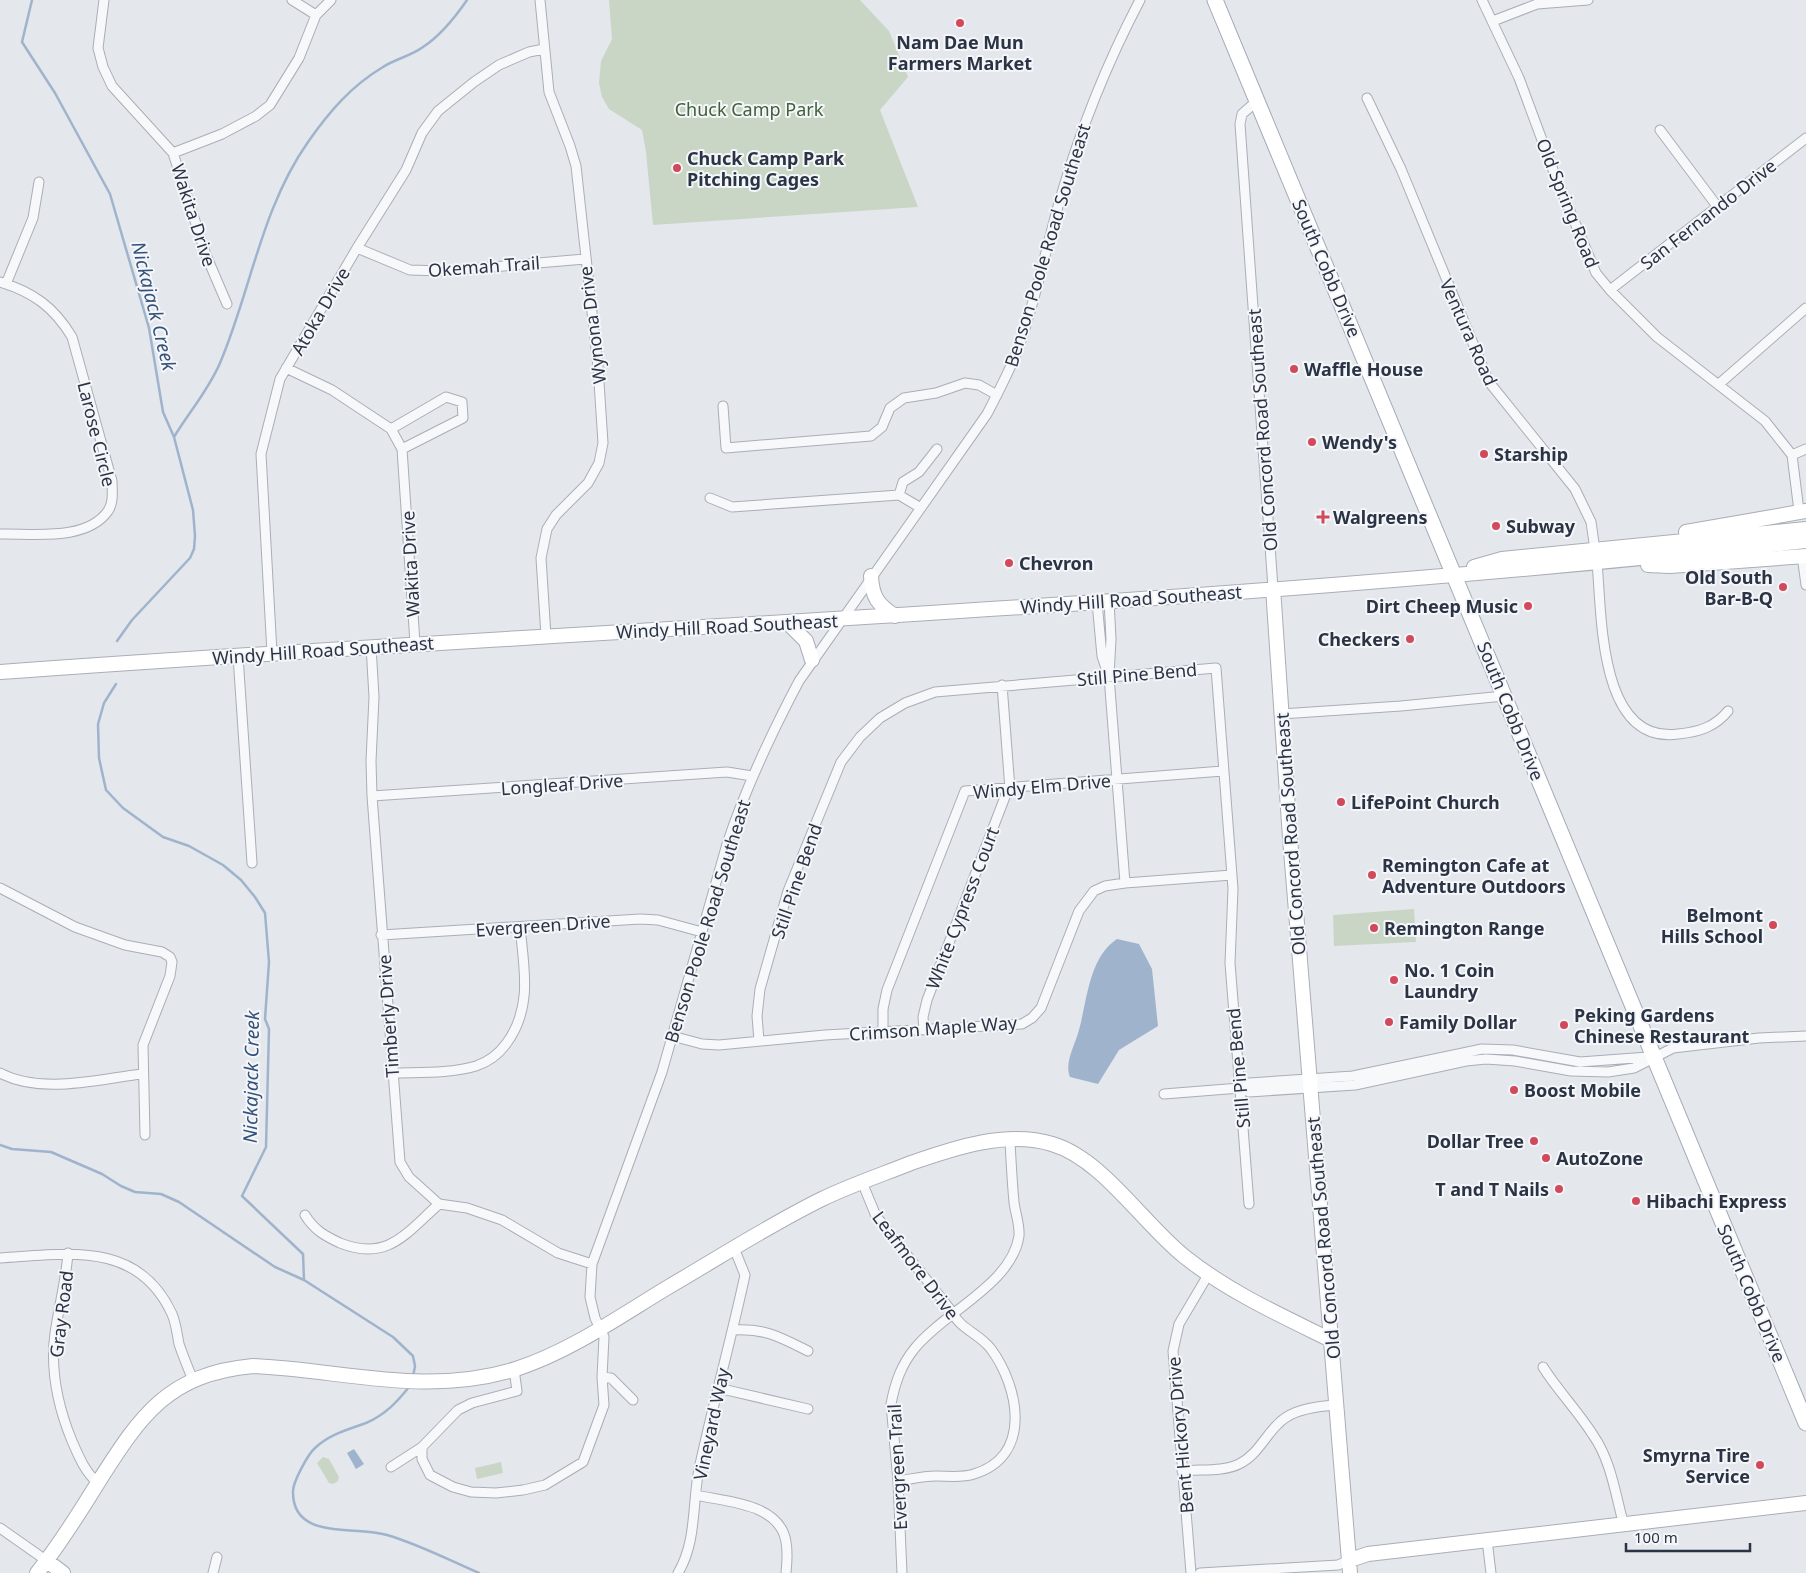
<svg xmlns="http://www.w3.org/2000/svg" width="1806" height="1573" viewBox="0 0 1806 1573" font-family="'Noto Sans',sans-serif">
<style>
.green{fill:#c9d6c5}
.water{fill:#9fb4cc}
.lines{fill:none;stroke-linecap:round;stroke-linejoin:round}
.stream{stroke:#9fb4cc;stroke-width:2.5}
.street-casing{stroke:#a9aeb7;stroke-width:11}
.secondary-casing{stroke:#a9aeb7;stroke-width:16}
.primary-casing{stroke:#a3abb8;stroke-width:17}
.street{stroke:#f7f8fa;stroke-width:9}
.secondary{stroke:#fff;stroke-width:14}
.primary{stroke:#fff;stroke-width:15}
.poi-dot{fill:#d1495b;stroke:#f4f6f9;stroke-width:2}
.labels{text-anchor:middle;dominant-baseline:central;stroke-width:4;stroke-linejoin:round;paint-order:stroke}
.poi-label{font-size:18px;font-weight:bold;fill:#2b3445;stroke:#f4f6f9;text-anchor:start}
.park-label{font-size:18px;fill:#3f6138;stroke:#f4f6f9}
.street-label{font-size:18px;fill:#2b3445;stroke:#f4f6f9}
.water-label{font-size:19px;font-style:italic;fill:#34527a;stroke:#f4f6f9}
</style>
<rect width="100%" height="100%" fill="#e4e7ec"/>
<path class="green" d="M609 0H860L889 31 908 77 880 110 918 207 653 225 646 152 642 130 609 109 602 97 599 83 601 61 612 39Z
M1414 909 1416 942 1334 946 1333 915Z
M323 1457 329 1459 339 1477 338 1481 333 1484 329 1483 317 1463Z
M501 1462 503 1473 477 1479 475 1468Z"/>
<path class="water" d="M1117 939 1139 944 1152 969 1158 1026 1119 1050 1098 1084 1070 1077C1064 1063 1075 1045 1079 1030 1087 1001 1089 957 1117 939Z
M354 1449 364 1464 356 1469 347 1453Z"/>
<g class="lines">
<path class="stream" d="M32 0 22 42 55 93 110 194 149 328 163 412 174 437 193 510 195 536 194 549 190 558 132 620 117 641
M174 437C189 412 208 391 220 363 251 290 261 209 308 142 329 112 351 86 383 67 395 59 411 56 423 47 440 36 456 16 467 0
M116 684 104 703 98 724 99 758 106 790 123 808 163 837 189 846 223 865 241 880 255 897 265 913 269 962 265 1019 269 1029 266 1147 242 1196 303 1254 304 1280
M0 1145 12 1149 51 1152 102 1174 121 1186 135 1192 161 1194 179 1202 275 1267 304 1280 393 1337 413 1356 415 1366 413 1377
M409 1387C397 1402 385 1415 366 1423 347 1430 330 1434 315 1448 308 1454 293 1482 293 1491 292 1541 354 1525 387 1535 418 1544 449 1560 479 1573"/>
<g class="street-casing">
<path id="street" d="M104 0 98 48 103 67 112 86 173 153 206 255 227 304
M292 0 316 15
M540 0 549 92 570 146 576 166 598 367 603 443 599 463 588 483 556 515 547 529 541 558 546 636
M1482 0 1519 78 1555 175 1596 273 1610 290 1657 337 1765 421 1792 455 1799 511
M1493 21 1537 4 1588 0
M1367 98 1401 169 1489 382 1575 489 1591 522 1595 550
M1257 101 1242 114 1240 124 1273 588
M1660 130 1717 206
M173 153 222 134 256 116 270 105 299 58 316 15 331 0
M357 248 410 270 445 271 585 259
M0 282C33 292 54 307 72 337L112 481C112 491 114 502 108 511 86 542 32 533 0 534
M6 284 33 218 39 182
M1610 290 1806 138
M286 368 332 390 391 429 402 449 415 643
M1719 384 1806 308
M723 406 726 448 871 436 882 427 890 408 904 398 936 393 965 383 979 385 997 395
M391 429 446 397 462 402 463 418 402 449
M1792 455 1806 449
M899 495 903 482 919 472 937 449
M710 498 732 507 899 495 921 508
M1597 563C1602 613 1598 745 1678 734 1699 732 1715 727 1728 711
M1803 563 1806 585
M1109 600 1111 639 1109 676 1125 883
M1097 602 1102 656 1108 674
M371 646 374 697 371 761 372 796 400 1162 409 1177 439 1204 467 1208 502 1220 558 1253 592 1264
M272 653 261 454 280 379 357 248 406 170 422 133 438 111 474 82 499 65 529 52 544 49
M238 656 252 863
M1002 685 1010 789
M1281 714 1401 706 1504 696
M372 796 727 772 752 776
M0 888 75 927 125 945 162 952 170 957 172 962 170 976 143 1045 145 1135
M381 935 640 919 658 920 702 932
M924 1030 923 1017 927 1000 1008 789
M883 1032V1009L887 990 965 791 1223 771
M672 1036 702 1044 719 1045 825 1035 1022 1024 1032 1018 1041 1008 1079 911 1094 891 1105 886 1125 883 1232 875
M759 1041 757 1016 760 989 788 891 841 762 860 737 880 718 905 703 935 692 1216 668 1233 889 1230 963 1249 1204
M0 1073C42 1095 98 1079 142 1074
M392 1073C419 1072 449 1074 476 1066 488 1062 498 1055 506 1044 533 1008 524 968 520 927
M1240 1088 1249 1083 1353 1076 1482 1049 1513 1050 1580 1062 1648 1057
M1164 1094 1240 1088 1249 1092 1355 1085 1466 1061 1486 1059 1515 1061 1571 1071 1608 1072 1634 1068 1673 1048 1759 1038 1806 1036
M862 1182 876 1216 953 1313C960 1329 980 1334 991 1349 1019 1387 1033 1456 974 1474 962 1478 949 1476 936 1476 924 1476 911 1479 898 1481
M305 1215C314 1230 325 1236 340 1243 388 1262 406 1233 439 1204
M68 1253C66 1280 59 1306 55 1333 50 1370 58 1407 72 1441 79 1457 85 1472 98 1483
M0 1258C67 1254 138 1240 172 1314 176 1323 177 1334 179 1344 183 1356 188 1368 193 1380
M733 1330C765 1328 780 1337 808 1351
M1543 1367C1558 1391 1578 1411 1593 1435 1610 1459 1615 1491 1622 1518L1620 1524
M514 1369 517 1391 472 1403 458 1410 422 1447V1459L430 1475 453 1487 471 1492 496 1493 523 1490 545 1485 583 1462 604 1405 602 1377 604 1337 595 1318 590 1297 592 1264 662 1072 727 844C746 787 771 734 799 681L987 414C998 393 1009 372 1018 349 1036 300 1046 247 1061 196 1081 128 1107 63 1140 0
M602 1377 611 1378 633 1400
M718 1388 808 1409
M391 1467 422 1447
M1182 1471C1200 1469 1223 1472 1239 1464 1260 1454 1267 1430 1285 1418 1299 1408 1321 1406 1337 1405
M696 1495C726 1502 780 1503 786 1542 788 1552 787 1563 786 1573
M0 1528 47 1561
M1487 1540 1491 1573
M213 1573 217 1557
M678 1573C697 1541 692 1504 699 1469 713 1404 731 1340 745 1275L734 1248
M902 1573 898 1481 891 1404C895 1383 901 1365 915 1348 944 1312 1012 1284 1019 1236 1020 1225 1015 1212 1014 1202 1012 1181 1011 1161 1010 1141
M1191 1573 1173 1351 1179 1324 1208 1275
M1200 1573 1338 1565 1350 1560"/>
</g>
<g class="secondary-casing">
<path id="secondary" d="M1686 532 1806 511
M1648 565 1670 566 1806 556
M1474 567 1502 559 1806 529
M871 576C872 597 878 605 895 616
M1273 588 1290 838 1350 1573
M788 623 806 641 812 660
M0 672C602 628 1206 607 1806 541
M1350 1560 1368 1554 1806 1503
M47 1561 63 1573
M37 1573C60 1544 80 1512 99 1481 141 1415 168 1374 253 1366 343 1370 426 1397 516 1369 571 1351 620 1316 670 1286 720 1257 769 1225 822 1199 851 1185 881 1175 911 1163 954 1148 1007 1130 1052 1144 1103 1159 1143 1224 1185 1257 1229 1292 1280 1315 1331 1340"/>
</g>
<g class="primary-casing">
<path id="primary" d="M1215 0 1806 1423"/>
</g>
<use href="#street" class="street"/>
<use href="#secondary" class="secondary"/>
<use href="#primary" class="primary"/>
</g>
<g class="poi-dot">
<circle cx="960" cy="23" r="5"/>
<circle cx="677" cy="168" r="5"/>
<circle cx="1294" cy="369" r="5"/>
<circle cx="1312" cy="442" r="5"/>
<circle cx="1484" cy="454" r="5"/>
<path d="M1320.5 509.5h5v5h5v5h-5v5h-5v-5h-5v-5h5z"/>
<circle cx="1496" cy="526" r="5"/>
<circle cx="1009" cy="563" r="5"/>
<circle cx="1783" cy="587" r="5"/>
<circle cx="1528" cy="606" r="5"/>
<circle cx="1410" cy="639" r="5"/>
<circle cx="1341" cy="802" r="5"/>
<circle cx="1372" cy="875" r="5"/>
<circle cx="1773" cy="925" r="5"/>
<circle cx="1374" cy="928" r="5"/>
<circle cx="1394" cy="980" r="5"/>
<circle cx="1389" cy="1022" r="5"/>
<circle cx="1564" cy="1025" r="5"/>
<circle cx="1514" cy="1090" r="5"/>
<circle cx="1534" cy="1141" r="5"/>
<circle cx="1546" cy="1158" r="5"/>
<circle cx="1559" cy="1189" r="5"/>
<circle cx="1636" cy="1201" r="5"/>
<circle cx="1760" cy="1465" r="5"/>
</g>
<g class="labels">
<g class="poi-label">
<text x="960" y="42" text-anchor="middle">Nam Dae Mun<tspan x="960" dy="21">Farmers Market</tspan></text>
<text x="687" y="158">Chuck Camp Park<tspan x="687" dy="21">Pitching Cages</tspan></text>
<text x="1304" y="369">Waffle House</text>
<text x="1322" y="442">Wendy's</text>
<text x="1494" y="454">Starship</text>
<text x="1333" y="517">Walgreens</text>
<text x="1506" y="526">Subway</text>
<text x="1019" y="563">Chevron</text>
<text x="1773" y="577" text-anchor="end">Old South<tspan x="1773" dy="21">Bar-B-Q</tspan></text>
<text x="1518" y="606" text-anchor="end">Dirt Cheep Music</text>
<text x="1400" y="639" text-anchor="end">Checkers</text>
<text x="1351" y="802">LifePoint Church</text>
<text x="1382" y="865">Remington Cafe at<tspan x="1382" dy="21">Adventure Outdoors</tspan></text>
<text x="1763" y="915" text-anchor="end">Belmont<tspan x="1763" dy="21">Hills School</tspan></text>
<text x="1384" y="928">Remington Range</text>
<text x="1404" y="970">No. 1 Coin<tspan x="1404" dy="21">Laundry</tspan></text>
<text x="1574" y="1015">Peking Gardens<tspan x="1574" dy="21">Chinese Restaurant</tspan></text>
<text x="1399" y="1022">Family Dollar</text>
<text x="1524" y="1090">Boost Mobile</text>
<text x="1524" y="1141" text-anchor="end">Dollar Tree</text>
<text x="1556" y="1158">AutoZone</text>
<text x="1549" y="1189" text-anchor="end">T and T Nails</text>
<text x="1646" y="1201">Hibachi Express</text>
<text x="1750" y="1455" text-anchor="end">Smyrna Tire<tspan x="1750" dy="21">Service</tspan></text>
</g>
<g class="park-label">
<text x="749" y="109">Chuck Camp Park</text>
</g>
<g class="street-label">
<text transform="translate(1568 203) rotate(68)">Old Spring Road</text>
<text transform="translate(1708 214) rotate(-38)">San Fernando Drive</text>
<text transform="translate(194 215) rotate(72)">Wakita Drive</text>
<text transform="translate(1047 245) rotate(-73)">Benson Poole Road Southeast</text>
<text transform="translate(484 266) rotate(-4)">Okemah Trail</text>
<text transform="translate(1327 268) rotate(67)">South Cobb Drive</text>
<text transform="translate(320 311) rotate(-60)">Atoka Drive</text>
<text transform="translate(592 325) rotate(-97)">Wynona Drive</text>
<text transform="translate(1469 332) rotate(66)">Ventura Road</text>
<text transform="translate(1262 430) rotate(-94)">Old Concord Road Southeast</text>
<text transform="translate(97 434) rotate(76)">Larose Circle</text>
<text transform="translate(410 564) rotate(-93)">Wakita Drive</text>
<text transform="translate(1131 599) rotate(-4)">Windy Hill Road Southeast</text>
<text transform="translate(727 626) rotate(-3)">Windy Hill Road Southeast</text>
<text transform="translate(323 650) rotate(-4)">Windy Hill Road Southeast</text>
<text transform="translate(1137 674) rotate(-5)">Still Pine Bend</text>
<text transform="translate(1511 711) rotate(68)">South Cobb Drive</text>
<text transform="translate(562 784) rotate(-4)">Longleaf Drive</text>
<text transform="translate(1042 786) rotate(-5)">Windy Elm Drive</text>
<text transform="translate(1290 834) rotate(-94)">Old Concord Road Southeast</text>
<text transform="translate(796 881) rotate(-71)">Still Pine Bend</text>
<text transform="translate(962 908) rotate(-69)">White Cypress Court</text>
<text transform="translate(707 921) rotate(-73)">Benson Poole Road Southeast</text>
<text transform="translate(543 925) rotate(-4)">Evergreen Drive</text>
<text transform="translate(388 1016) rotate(-94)">Timberly Drive</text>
<text transform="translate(933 1028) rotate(-4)">Crimson Maple Way</text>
<text transform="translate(1238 1068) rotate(-95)">Still Pine Bend</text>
<text transform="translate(1323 1238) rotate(-95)">Old Concord Road Southeast</text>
<text transform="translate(916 1265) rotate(53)">Leafmore Drive</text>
<text transform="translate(1752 1293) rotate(67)">South Cobb Drive</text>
<text transform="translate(61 1314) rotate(-83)">Gray Road</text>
<text transform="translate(711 1424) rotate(-78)">Vineyard Way</text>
<text transform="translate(1180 1435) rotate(-95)">Bent Hickory Drive</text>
<text transform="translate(897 1467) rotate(-93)">Evergreen Trail</text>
</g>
<g class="water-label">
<text transform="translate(154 306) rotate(76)">Nickajack Creek</text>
<text transform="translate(251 1077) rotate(-89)">Nickajack Creek</text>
</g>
</g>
<path d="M1626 1543v8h124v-8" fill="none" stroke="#2b3445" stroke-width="2.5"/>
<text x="1634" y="1543" font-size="15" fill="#2b3445" stroke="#f4f6f9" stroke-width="4" paint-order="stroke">100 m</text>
</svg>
